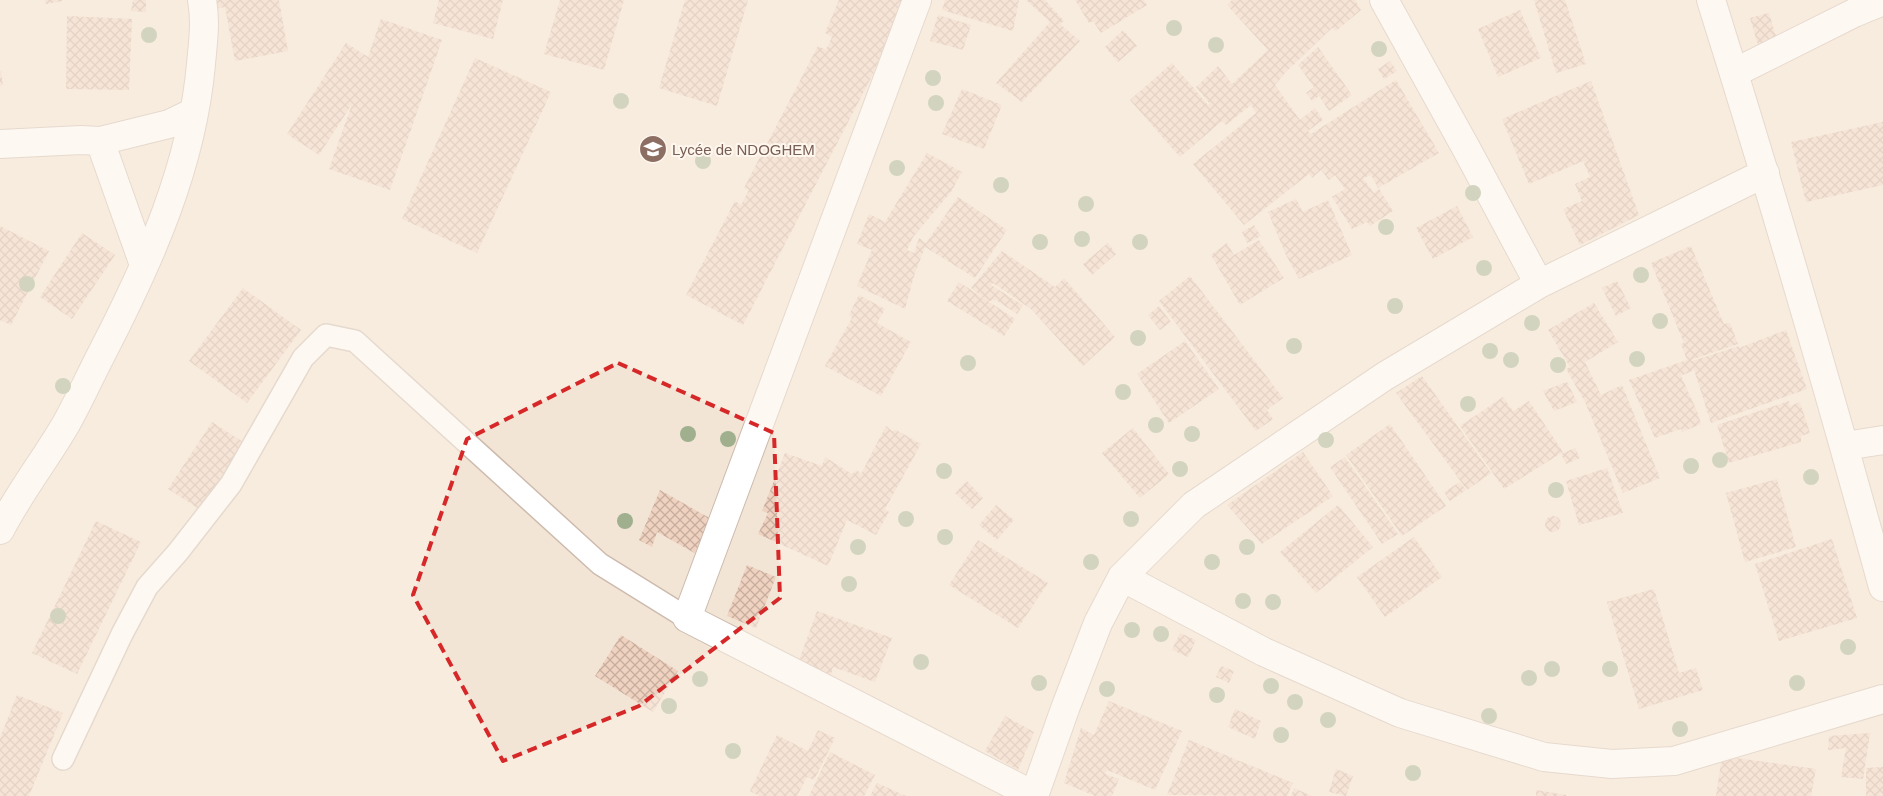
<svg xmlns="http://www.w3.org/2000/svg" width="1883" height="796" viewBox="0 0 1883 796" font-family="Helvetica,sans-serif">
<style>
.residential{fill:#f3e5d6}
.building{fill:url(#building-cross-hatch)}
.lines{fill:none;stroke-linecap:round;stroke-linejoin:round}
.lane-casing{stroke:#cdbbae;stroke-width:24}
.street-casing{stroke:#cdbbae;stroke-width:30}
.lane{stroke:#fff;stroke-width:21}
.street{stroke:#fff;stroke-width:28}
.tree{fill:#a0b08e}
.marked{fill:none;stroke:#d62828;stroke-width:4;stroke-dasharray:10 6;stroke-linejoin:round}
.labels{text-anchor:middle;dominant-baseline:central;stroke-width:4;stroke-linejoin:round;paint-order:stroke}
.education-label{font-size:15px;fill:#785e54;stroke:#fef7ee;text-anchor:start}
</style>
<defs>
<pattern id="building-cross-hatch" width="8" height="8" patternUnits="userSpaceOnUse" patternTransform="scale(1.25)"><rect width="8" height="8" fill="#f0d2c0"/><path d="M0 0l8 8M0 8l8-8" fill="none" stroke="#c7ad9e"/></pattern>
</defs>
<rect width="100%" height="100%" fill="#fbf3e7"/>
<path class="residential" d="M0 0H1883V796H0Z"/>
<path class="building" d="M45 0H62V1L46 4Z
M133 0H146V12L131 11Z
M212 0H279L288 51 235 61 225 7 214 9Z
M439 0H503L493 39 433 23Z
M560 0H624L604 70 544 54Z
M685 0H748L717 106 659 88Z
M839 0H904L873 74 743 325 686 295 735 201 741 205 749 190 744 188 818 46 826 50 832 37 825 33Z
M945 0H1019L1013 31 942 10Z
M1026 0H1045L1064 21 1060 24 1080 41 1022 102 996 83 1050 22Z
M1075 0H1144L1147 5 1101 33 1093 21 1089 23Z
M1232 0H1355L1361 10 1336 31 1332 28 1286 72 1275 85 1300 120 1315 108 1323 120 1308 131 1311 134 1396 80 1439 153 1378 188 1371 175 1363 178 1374 193 1379 189 1393 211 1370 226 1367 222 1352 229 1332 197 1345 189 1335 175 1329 180 1321 170 1312 178 1309 174 1244 225 1193 164 1256 113 1251 105 1226 125 1222 121 1180 157 1130 100 1172 63 1208 105 1210 104 1196 87 1218 66 1232 84 1268 50 1227 5Z
M1534 0H1565L1586 64 1556 73Z
M1520 10 1541 58 1498 77 1478 29Z
M1769 13 1777 40 1758 45 1750 18Z
M938 15 971 25 963 50 930 41Z
M67 16 132 19 129 90 66 89Z
M381 19 442 40 390 190 329 169 352 104 319 155 287 134 346 43 368 57Z
M1123 30 1137 46 1118 62 1105 47Z
M1318 47 1352 95 1329 111 1319 96 1312 101 1306 93 1314 87 1298 65Z
M475 58 551 92 477 253 402 219Z
M1390 61 1397 71 1384 79 1378 69Z
M1 71 3 85 0 86V72Z
M1591 81 1639 215 1580 245 1563 209 1582 201 1575 184 1590 177 1583 161 1529 184 1502 119Z
M962 89 1002 105 984 149 942 134Z
M1883 122V185L1806 202 1791 142Z
M927 153 962 172 951 192 913 237 907 250 914 253 919 238 926 243 958 197 1007 230 975 278 925 247 914 276 905 309 857 286 872 250 857 244 869 214 885 222Z
M1296 199 1303 212 1328 200 1352 255 1299 279 1286 255 1268 212Z
M1457 206 1473 237 1433 259 1416 228Z
M1254 225 1261 236 1247 243 1242 232Z
M0 226 49 251 11 325 0 320Z
M82 233 115 255 72 319 40 297Z
M1259 240 1284 278 1240 305 1211 255 1227 243 1234 255Z
M1108 243 1116 254 1092 275 1083 264Z
M1691 246 1724 324 1730 323 1738 344 1691 360 1692 361 1739 346V348L1786 330 1807 389 1711 423 1694 370 1681 376 1697 411 1701 424 1682 432 1681 429 1655 438 1629 380 1687 360 1681 344 1684 343 1651 263Z
M1002 251 1055 287 1064 278 1115 337 1083 366 1031 309 993 283 991 285 1023 305 1017 314 996 300 988 301 971 288Z
M1190 276 1283 398 1267 410 1273 419 1256 431 1159 301Z
M1617 281 1631 308 1616 316 1602 288Z
M959 282 1015 319 1004 336 947 301Z
M243 288 301 330 247 403 189 361Z
M859 295 885 309 877 323 911 342 881 396 825 366 852 318 849 315Z
M1594 303 1618 342 1585 362 1601 395 1622 385 1660 478 1623 493 1585 402 1566 369 1570 367 1548 330Z
M1159 306 1171 322 1160 330 1148 315Z
M1185 341 1219 389 1169 423 1137 374Z
M1422 376 1491 473 1467 490 1396 393Z
M1567 382 1577 402 1554 411 1543 391Z
M1503 397 1513 411 1529 401 1563 452 1504 489 1460 426Z
M1789 401 1790 406 1800 402 1810 433 1801 436V442L1729 463 1717 425Z
M212 422 254 449 210 516 168 489Z
M1390 424 1446 506 1402 536 1346 455Z
M886 426 892 431 896 430 921 444 885 509 889 512 876 535 847 520 828 566 758 534 768 513 762 511 785 453 822 466 825 457 852 474 857 470 861 474Z
M1133 428 1169 474 1140 498 1102 453Z
M1575 448 1580 458 1566 464 1561 454Z
M1303 452 1333 496 1262 544 1227 505Z
M1345 457 1398 534 1382 544 1330 467Z
M1607 468 1623 513 1579 525 1566 481Z
M1777 479 1796 547 1745 562 1726 493Z
M967 481 983 498 972 509 955 493Z
M1460 482 1466 490 1450 501 1444 492Z
M660 490 713 520 698 555 657 532 652 547 639 540Z
M996 505 1014 520 997 540 979 525Z
M1338 505 1373 547 1316 593 1280 552Z
M1545 524a8 8 0 1 1 16 0a8 8 0 1 1-16 0Z
M96 521 141 542 77 674 32 653Z
M1414 537 1442 577 1385 617 1357 577Z
M1832 539 1857 618 1779 641 1755 564Z
M978 540 1048 583 1018 628 949 585Z
M747 565 776 577 756 628 727 616Z
M1654 589 1679 673 1696 668 1703 690 1639 709 1607 602Z
M817 611 892 638 875 682 833 667 831 675 798 663Z
M1180 633 1196 640 1188 657 1172 650Z
M621 635 678 671 653 712 595 676Z
M1221 666 1234 671 1229 683 1216 677Z
M17 695 63 713 29 796H0V738Z
M1109 701 1182 731 1155 790 1107 770 1105 774 1119 779 1112 796H1095L1064 783 1081 728 1094 735Z
M1235 709 1261 721 1255 739 1228 727Z
M1005 716 1034 732 1018 770 985 751Z
M818 730 835 738 814 780 807 777 797 796H759L750 791 777 735 808 751Z
M1870 733 1863 779 1841 777 1846 748 1828 750 1829 736Z
M1189 740 1293 783 1287 796 1167 795Z
M830 752 875 775 864 796H809Z
M1722 756 1816 769 1811 796H1716Z
M1883 767V796H1866V768Z
M1336 769 1353 776 1346 796 1329 792Z
M877 783 906 796H870Z
M1294 788 1312 796H1291Z
M1536 790 1566 795V796H1536Z"/>
<g class="lines">
<g class="lane-casing">
<path id="lane" d="M63 759 122 634 147 587 178 552 231 484 303 358 326 335 355 341 600 564 687 618"/>
</g>
<g class="street-casing">
<path id="street" d="M917 0 687 618 1035 796
M1384 0 1466 148 1539 284
M1711 0C1772 194 1829 390 1883 587
M1734 73 1854 13 1883 1
M100 141 169 124 194 112
M0 144 81 140 100 141 144 265
M1845 446 1883 440
M0 530C19 493 45 460 66 424 79 401 90 376 102 353 149 262 192 167 201 64 203 42 206 22 202 0
M1122 577 1264 652 1400 713 1544 757 1612 764 1674 761 1883 699
M1034 796 1066 706 1098 623 1122 577 1194 505 1385 376 1539 284 1765 173"/>
</g>
<use href="#lane" class="lane"/>
<use href="#street" class="street"/>
</g>
<g class="tree">
<circle cx="1174" cy="28" r="8"/>
<circle cx="149" cy="35" r="8"/>
<circle cx="1216" cy="45" r="8"/>
<circle cx="1379" cy="49" r="8"/>
<circle cx="933" cy="78" r="8"/>
<circle cx="621" cy="101" r="8"/>
<circle cx="936" cy="103" r="8"/>
<circle cx="703" cy="161" r="8"/>
<circle cx="897" cy="168" r="8"/>
<circle cx="1001" cy="185" r="8"/>
<circle cx="1473" cy="193" r="8"/>
<circle cx="1086" cy="204" r="8"/>
<circle cx="1386" cy="227" r="8"/>
<circle cx="1082" cy="239" r="8"/>
<circle cx="1040" cy="242" r="8"/>
<circle cx="1140" cy="242" r="8"/>
<circle cx="1484" cy="268" r="8"/>
<circle cx="1641" cy="275" r="8"/>
<circle cx="27" cy="284" r="8"/>
<circle cx="1395" cy="306" r="8"/>
<circle cx="1660" cy="321" r="8"/>
<circle cx="1532" cy="323" r="8"/>
<circle cx="1138" cy="338" r="8"/>
<circle cx="1294" cy="346" r="8"/>
<circle cx="1490" cy="351" r="8"/>
<circle cx="1637" cy="359" r="8"/>
<circle cx="1511" cy="360" r="8"/>
<circle cx="968" cy="363" r="8"/>
<circle cx="1558" cy="365" r="8"/>
<circle cx="63" cy="386" r="8"/>
<circle cx="1123" cy="392" r="8"/>
<circle cx="1468" cy="404" r="8"/>
<circle cx="1156" cy="425" r="8"/>
<circle cx="688" cy="434" r="8"/>
<circle cx="1192" cy="434" r="8"/>
<circle cx="728" cy="439" r="8"/>
<circle cx="1326" cy="440" r="8"/>
<circle cx="1720" cy="460" r="8"/>
<circle cx="1691" cy="466" r="8"/>
<circle cx="1180" cy="469" r="8"/>
<circle cx="944" cy="471" r="8"/>
<circle cx="1811" cy="477" r="8"/>
<circle cx="1556" cy="490" r="8"/>
<circle cx="906" cy="519" r="8"/>
<circle cx="1131" cy="519" r="8"/>
<circle cx="625" cy="521" r="8"/>
<circle cx="945" cy="537" r="8"/>
<circle cx="858" cy="547" r="8"/>
<circle cx="1247" cy="547" r="8"/>
<circle cx="1091" cy="562" r="8"/>
<circle cx="1212" cy="562" r="8"/>
<circle cx="849" cy="584" r="8"/>
<circle cx="1243" cy="601" r="8"/>
<circle cx="1273" cy="602" r="8"/>
<circle cx="58" cy="616" r="8"/>
<circle cx="1132" cy="630" r="8"/>
<circle cx="1161" cy="634" r="8"/>
<circle cx="1848" cy="647" r="8"/>
<circle cx="921" cy="662" r="8"/>
<circle cx="1552" cy="669" r="8"/>
<circle cx="1610" cy="669" r="8"/>
<circle cx="1529" cy="678" r="8"/>
<circle cx="700" cy="679" r="8"/>
<circle cx="1039" cy="683" r="8"/>
<circle cx="1797" cy="683" r="8"/>
<circle cx="1271" cy="686" r="8"/>
<circle cx="1107" cy="689" r="8"/>
<circle cx="1217" cy="695" r="8"/>
<circle cx="1295" cy="702" r="8"/>
<circle cx="669" cy="706" r="8"/>
<circle cx="1489" cy="716" r="8"/>
<circle cx="1328" cy="720" r="8"/>
<circle cx="1680" cy="729" r="8"/>
<circle cx="1281" cy="735" r="8"/>
<circle cx="733" cy="751" r="8"/>
<circle cx="1413" cy="773" r="8"/>
</g>
<path d="M0 0H1883V796H0ZM618 363 774 433 780 598 639 706 503 761 413 595 467 439Z" fill="#fbf3e7" fill-opacity=".55" fill-rule="evenodd"/>
<path class="marked" d="M618 363 774 433 780 598 639 706 503 761 413 595 467 439Z"/>
<defs>
<g id="school-disc" transform="scale(1.4375)"><circle r="9.5" fill="#8d6e63" stroke="#fef7ee"/><path d="M0-5L7-2L0 1L-7-2ZM-4 1L0 2.5L4 1V4Q0 6-4 4Z" fill="#fff"/></g>
</defs>
<g fill-rule="evenodd">
<use href="#school-disc" x="653" y="149"/>
</g>
<g class="labels">
<g class="education-label">
<text x="672" y="149">Lycée de NDOGHEM</text>
</g>
</g>
</svg>
